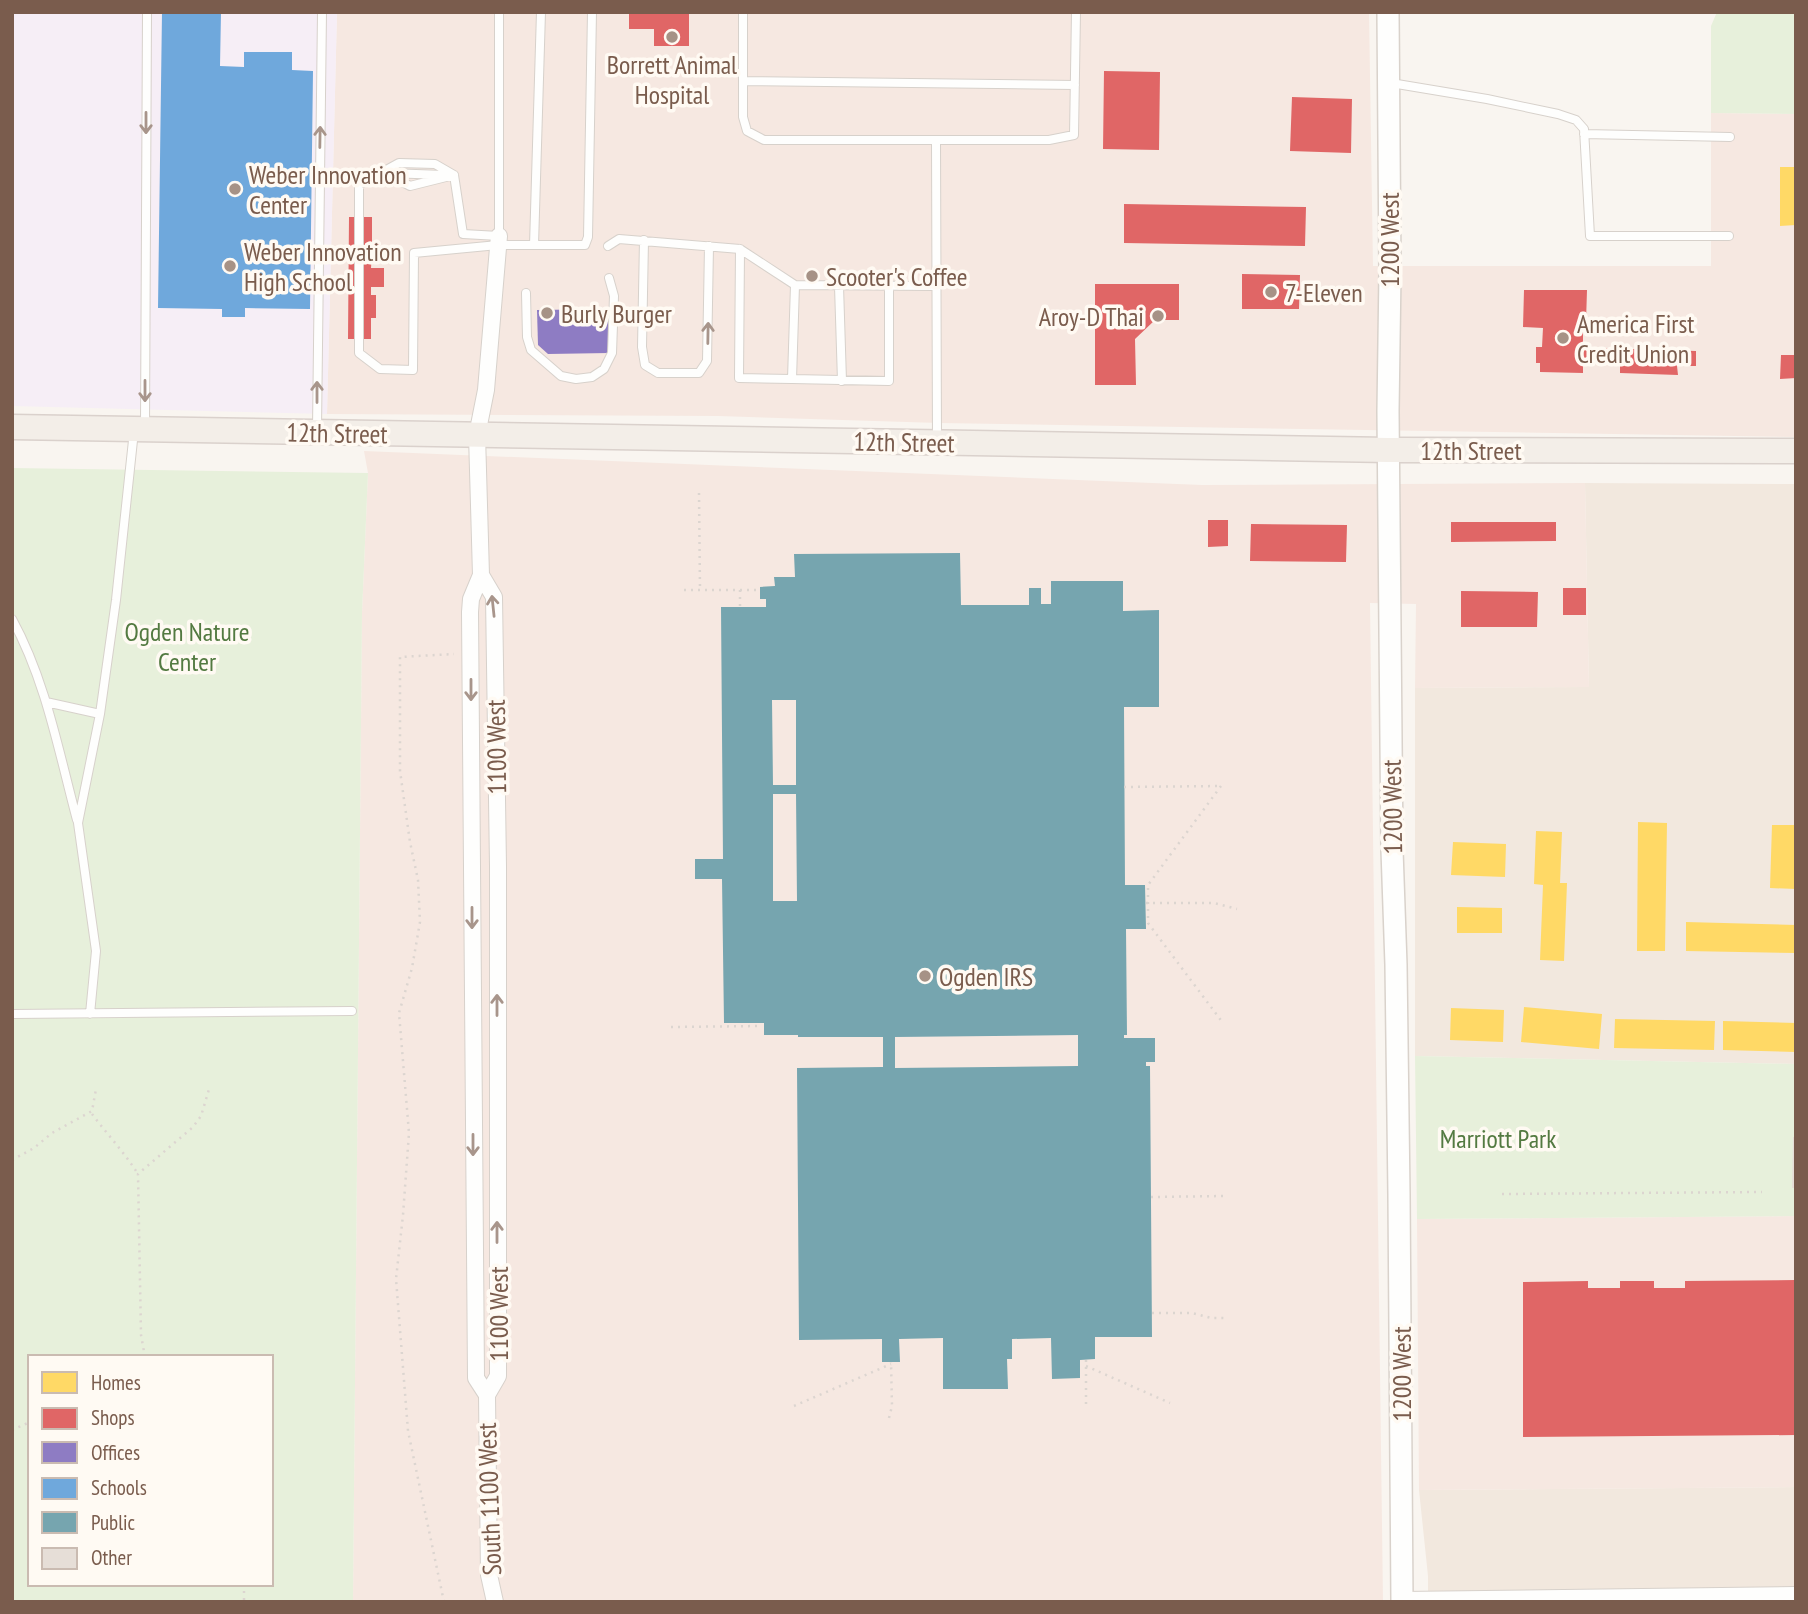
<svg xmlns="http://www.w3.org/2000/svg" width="1808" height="1614" viewBox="0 0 1808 1614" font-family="'PT Sans Narrow',sans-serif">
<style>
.residential{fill:#f2e8de}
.commercial{fill:#f6e8e1}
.education{fill:#f6eef6}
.green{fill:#e7f0db;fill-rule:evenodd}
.homes{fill:#ffd966}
.shops{fill:#e06666}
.offices{fill:#8e7cc3}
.schools{fill:#6fa8dc}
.public{fill:#76a5af;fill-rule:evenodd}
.building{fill:#e6ded7}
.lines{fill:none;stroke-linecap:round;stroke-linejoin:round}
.lane-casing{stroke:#d7d1cb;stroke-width:10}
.street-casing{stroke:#d7d1cb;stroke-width:18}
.secondary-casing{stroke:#d9d2cb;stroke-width:24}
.primary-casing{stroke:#dad1cc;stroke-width:27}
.path{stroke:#dcd5d0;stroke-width:2.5;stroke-dasharray:2 5;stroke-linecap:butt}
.lane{stroke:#fefefd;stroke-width:8}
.street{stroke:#fefefd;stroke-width:16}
.secondary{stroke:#fefefd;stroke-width:21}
.primary{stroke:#f3eee8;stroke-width:24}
.oneway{stroke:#a8958b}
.poi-dot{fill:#a69286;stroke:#fffaf3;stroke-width:2.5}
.labels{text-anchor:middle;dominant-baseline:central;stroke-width:7;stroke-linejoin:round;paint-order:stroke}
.poi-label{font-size:26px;fill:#7a5c4d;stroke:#fffaf3;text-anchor:start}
.street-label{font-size:26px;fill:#7a5c4d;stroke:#fffaf3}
.park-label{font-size:26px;fill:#537a41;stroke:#fffaf3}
</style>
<rect width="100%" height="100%" fill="#f9f5f0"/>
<path class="residential" d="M1585 483 1796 484V1064L1415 1056V688L1589 687Z
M1796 1487V1602H1428V1576L1419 1490Z"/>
<path class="commercial" d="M337 12H1369L1373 266H1711V113L1796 114V437L939 423 718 416 327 414Z
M364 451 1202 485 1585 483 1589 687 1415 688 1416 604 1370 603 1383 1602H353L362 613 368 473Z
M1796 1216V1487L1419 1490 1417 1219Z"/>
<path class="education" d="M12 12H337L327 414 12 406Z"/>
<path class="green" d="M1717 12H1796V114L1711 113V26Z
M12 468 368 473 362 613 353 1602H12ZM30 1357H271V1584H30Z
M1415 1056 1796 1064V1216L1417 1219Z"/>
<path class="homes" d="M1780 167H1796V225L1780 226Z
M1638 822 1667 823 1665 951H1637Z
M1772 825H1796V889L1770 888Z
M1536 831 1562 832 1560 883H1567L1564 961 1540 960 1543 885 1534 884Z
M1453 842 1506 844 1505 877 1451 875Z
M1457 907 1502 908V933H1457Z
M1686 922 1796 925V953L1686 951Z
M1524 1007 1602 1014 1599 1049 1521 1042Z
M1451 1008 1504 1010 1503 1042 1450 1040Z
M1615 1019 1715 1021 1714 1050 1614 1048Z
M1723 1021 1796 1023V1052L1723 1050Z"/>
<path class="shops" d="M629 12H689V46H654V29H629Z
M1104 71 1160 72 1159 150 1103 149Z
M1292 97 1352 99 1351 153 1290 151Z
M1124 204 1306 207 1305 246 1124 243Z
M349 217H372V244H381V252H372L371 268H384V287H371V295H376V318H371V339H348Z
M1242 274 1300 275 1299 309H1242Z
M1095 284H1179V320H1155L1135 339 1136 385H1095Z
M1524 290H1587L1586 322H1583V347H1590V364H1583V373L1540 372V363H1536V347H1542L1543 328 1523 327Z
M1602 348 1696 351V366H1677L1678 375 1620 373V364H1602Z
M1781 355H1796V378L1780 379Z
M1208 520H1228V546L1208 547Z
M1451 522H1556V541L1451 542Z
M1251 524 1347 525 1346 562 1250 561Z
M1563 588H1586V615H1563Z
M1461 591 1538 592 1537 627H1461Z
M1796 1280V1435L1523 1437V1282L1588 1281V1288H1620V1281H1654V1288H1685V1281Z"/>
<path class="offices" d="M608 309 609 353 548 354 538 345 537 310Z"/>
<path class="schools" d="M162 12H221L220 66 244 67V52H292V70L313 71 310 309 245 308V317H222V309L158 308Z"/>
<path class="public" d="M960 553 961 605H1029V588H1041V604H1051V581H1123V611L1159 610V707H1124L1125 885H1145L1146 929H1126L1127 1035H1124V1038H1155V1062H1146V1066H1150L1152 1337H1095V1359L1080 1360V1378L1052 1379 1051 1338 1012 1339V1359H1007L1008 1389H943V1338L899 1339 900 1362H882V1339L799 1340 797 1068 883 1067V1037H798V1035H764V1023H724L722 879H695V859H723L721 607H766V599H760V587L775 586 774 577H795L794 554ZM772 700H796V785H773ZM773 794H796L797 901H773ZM1078 1035V1066L895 1068V1037Z"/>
<path class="building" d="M1793 1137H1796V1188H1792Z"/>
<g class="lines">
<g class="lane-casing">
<path id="lane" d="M743 12V117L747 131 764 140H1049L1074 135 1076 12
M743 81 1075 85
M1391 83 1487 99 1558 114 1576 120 1584 129 1590 236H1729
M1584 134 1730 137
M936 140 937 440
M383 172 410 186 454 175
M387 173 444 175
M454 175 435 164 399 163 359 185V353L380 369 413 370 414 253 498 245H585L588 237 592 12
M454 175 463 234 499 236V12
M644 240 642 347 645 365 658 373H699L707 361 709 246
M534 245 541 12
M608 246 619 239 740 249
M795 285 740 249 739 378 792 379 795 285 937 286
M839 286 842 381
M526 293 527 337 531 350 561 376 576 379 592 377 604 369 612 353 614 296 609 278
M792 379 889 381V286
M145 427 147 12
M317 429 322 12
M12 619C46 681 59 753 77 820
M46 702 100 714
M12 1014 352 1011
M90 1014 96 951 78 823 100 714 116 600 134 431"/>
</g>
<g class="street-casing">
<path id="street" d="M481 575 494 597 498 866V1376L487 1395
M487 1395 476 1378 470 612 471 599 481 575 477 435 486 390 499 236
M487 1395 489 1575 495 1602
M1402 1600 1796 1595"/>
</g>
<g class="secondary-casing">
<path id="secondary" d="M1388 12 1390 272 1388 411 1392 850 1396 965 1399 1195 1402 1602"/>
</g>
<g class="primary-casing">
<path id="primary" d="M12 427 1389 450 1796 451"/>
</g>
<path class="path" d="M699 493 700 590
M684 590H760
M740 590V607
M1221 786 1148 885V923L1223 1023
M1124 787 1221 786
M1146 903H1214L1237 909
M671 1027 761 1026
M92 1114C107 1134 124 1152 138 1174
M12 1160 34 1148 52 1133 92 1111 96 1089
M1502 1194 1762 1192
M1151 1197 1224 1196
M1152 1313H1192L1211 1318H1225
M145 1357 141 1335 138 1174 193 1127 201 1116 210 1086
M1086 1360V1404
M1086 1366 1170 1403
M794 1406 891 1364
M889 1418 892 1406 891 1362
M12 1430 30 1422
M244 1584V1602
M444 1602 408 1431 396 1279 403 1215 409 1133 399 1013 412 968 420 922 418 880 410 842 400 771V657L454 654"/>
<use href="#lane" class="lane"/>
<use href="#street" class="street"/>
<use href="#secondary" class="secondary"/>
<use href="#primary" class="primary"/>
</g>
<defs><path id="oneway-shaft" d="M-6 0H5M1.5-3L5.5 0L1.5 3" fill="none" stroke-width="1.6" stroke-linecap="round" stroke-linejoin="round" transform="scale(1.75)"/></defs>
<g class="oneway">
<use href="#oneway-shaft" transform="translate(146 123) rotate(90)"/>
<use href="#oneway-shaft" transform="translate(320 137) rotate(-89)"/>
<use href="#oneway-shaft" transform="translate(708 333) rotate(-89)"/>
<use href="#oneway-shaft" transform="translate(145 391) rotate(90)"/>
<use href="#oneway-shaft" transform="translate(317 392) rotate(-90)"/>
<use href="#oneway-shaft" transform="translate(493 606) rotate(-96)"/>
<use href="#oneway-shaft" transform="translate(471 690) rotate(90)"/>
<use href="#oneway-shaft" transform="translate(472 918) rotate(90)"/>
<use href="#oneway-shaft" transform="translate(497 1005) rotate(-90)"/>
<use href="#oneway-shaft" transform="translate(473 1145) rotate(90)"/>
<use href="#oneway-shaft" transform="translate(497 1232) rotate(-90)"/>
</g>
<g class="poi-dot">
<circle cx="672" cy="37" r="7"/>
<circle cx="235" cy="189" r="7"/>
<circle cx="230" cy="266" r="7"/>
<circle cx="812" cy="276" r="7"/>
<circle cx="1271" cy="292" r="7"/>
<circle cx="547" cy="313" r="7"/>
<circle cx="1158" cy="316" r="7"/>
<circle cx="1563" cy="338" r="7"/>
<circle cx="925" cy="976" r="7"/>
</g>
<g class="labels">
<g class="poi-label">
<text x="672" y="64" text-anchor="middle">Borrett Animal<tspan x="672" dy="30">Hospital</tspan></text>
<text x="249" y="174">Weber Innovation<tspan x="249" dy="30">Center</tspan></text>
<text x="244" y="251">Weber Innovation<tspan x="244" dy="30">High School</tspan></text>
<text x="826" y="276">Scooter's Coffee</text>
<text x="1285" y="292">7-Eleven</text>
<text x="561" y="313">Burly Burger</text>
<text x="1144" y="316" text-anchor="end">Aroy-D Thai</text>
<text x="1577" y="323">America First<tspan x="1577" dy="30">Credit Union</tspan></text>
<text x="939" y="976">Ogden IRS</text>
</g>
<g class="street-label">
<text transform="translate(1389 240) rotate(-90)">1200 West</text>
<text transform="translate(337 433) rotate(1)">12th Street</text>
<text transform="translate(904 442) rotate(1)">12th Street</text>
<text x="1471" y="450">12th Street</text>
<text transform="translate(496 747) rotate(-91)">1100 West</text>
<text transform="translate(1392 807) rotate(-91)">1200 West</text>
<text transform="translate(498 1314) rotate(-90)">1100 West</text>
<text transform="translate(1401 1374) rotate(-90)">1200 West</text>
<text transform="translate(489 1499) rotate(-92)">South 1100 West</text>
</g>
<g class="park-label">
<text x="187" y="631">Ogden Nature<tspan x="187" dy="30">Center</tspan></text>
<text x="1498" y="1138">Marriott Park</text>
</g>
</g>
<rect width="1808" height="1614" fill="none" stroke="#7a5c4d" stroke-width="28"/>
<rect x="28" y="1355" width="245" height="231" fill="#fffaf3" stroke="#cabbb1" stroke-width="2"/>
<rect x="42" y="1372" width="35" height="21" fill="#ffd966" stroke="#cabbb1" stroke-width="2"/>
<text x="91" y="1390" font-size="21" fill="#7a5c4d">Homes</text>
<rect x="42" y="1408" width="35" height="21" fill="#e06666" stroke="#cabbb1" stroke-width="2"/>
<text x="91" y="1425" font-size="21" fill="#7a5c4d">Shops</text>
<rect x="42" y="1442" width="35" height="21" fill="#8e7cc3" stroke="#cabbb1" stroke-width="2"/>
<text x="91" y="1460" font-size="21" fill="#7a5c4d">Offices</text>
<rect x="42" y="1478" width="35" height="21" fill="#6fa8dc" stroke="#cabbb1" stroke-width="2"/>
<text x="91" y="1495" font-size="21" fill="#7a5c4d">Schools</text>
<rect x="42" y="1512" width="35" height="21" fill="#76a5af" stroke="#cabbb1" stroke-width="2"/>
<text x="91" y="1530" font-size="21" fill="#7a5c4d">Public</text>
<rect x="42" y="1548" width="35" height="21" fill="#e6ded7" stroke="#cabbb1" stroke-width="2"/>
<text x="91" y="1565" font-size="21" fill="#7a5c4d">Other</text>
</svg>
